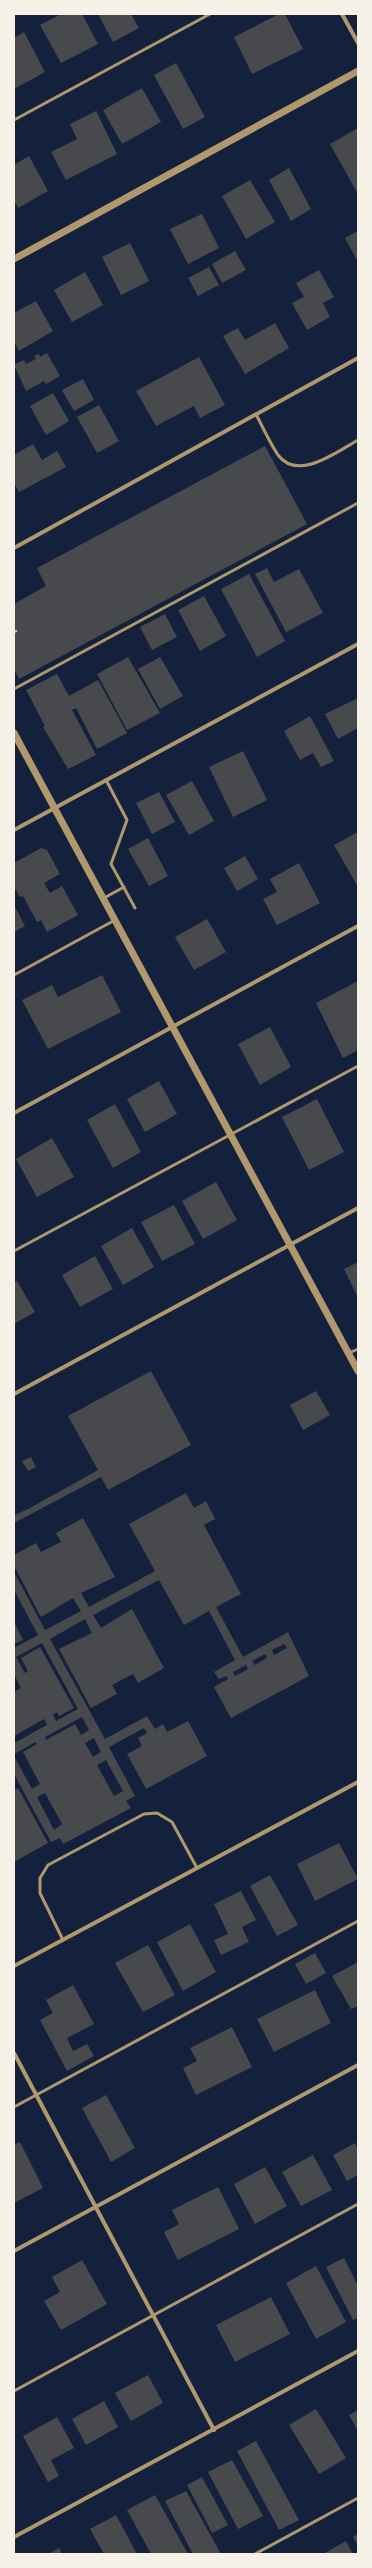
<svg xmlns="http://www.w3.org/2000/svg" width="372" height="2568" viewBox="0 0 372 2568" font-family="'Roboto Serif',serif">
<style>
.building{fill:#48494c;fill-rule:evenodd}
.lines{fill:none;stroke-linecap:round;stroke-linejoin:round}
.path{stroke:#e5c07b;stroke-width:2.5}
.service{stroke:#b1986c;stroke-width:3}
.minor{stroke:#b1986c;stroke-width:4}
.tertiary{stroke:#b1986c;stroke-width:7}
</style>
<rect width="100%" height="100%" fill="#14213d"/>
<path class="building" d="M61 14H82L98 44 61 63 40 25Z
M98 14H131L139 28 113 42Z
M279 14H285L303 49 252 74 234 37Z
M24 32 45 72 14 89V38Z
M176 63 205 117 183 129 154 75Z
M142 88 161 122 122 144 103 110Z
M96 111 117 154 66 180 51 152 77 139 70 124Z
M358 128V194L330 144Z
M29 156 48 191 18 208 14 200V165Z
M289 168 311 209 291 221 269 180Z
M250 180 275 222 246 239 222 196Z
M202 214 219 248 188 264 170 229Z
M358 231V262L345 238Z
M130 243 149 281 121 295 102 257Z
M235 251 246 270 222 283 212 264Z
M209 267 219 285 198 296 188 278Z
M319 270 334 297 323 303 330 317 307 330 292 303 304 297 296 283Z
M85 272 103 305 72 322 54 290Z
M36 301 53 331 19 351 14 341V313Z
M275 323 289 348 245 374 223 336 238 328 245 340Z
M47 353 60 376 46 384 44 381 26 391 14 365 24 360 26 364 36 359 34 356 39 354 40 357Z
M199 357 225 405 200 418 194 406 156 426 136 391Z
M83 379 94 400 74 411 62 390Z
M53 393 69 421 46 435 30 406Z
M99 405 119 441 97 453 77 417Z
M33 444 42 460 57 451 66 467 19 492 14 483V455Z
M265 446 307 524 19 679 14 669V604L46 586 37 568Z
M267 568 274 582 299 569 323 613 286 632 255 574Z
M249 574 285 641 257 657 221 589Z
M204 596 226 636 200 651 178 610Z
M165 614 177 637 152 650 140 627Z
M128 657 160 713 127 730 97 674Z
M160 657 183 696 160 709 138 669Z
M57 674 69 696 98 680 127 733 97 749 76 708 72 710 96 755 68 769 43 727 45 726 26 690Z
M358 698V728L338 739 325 714Z
M310 716 334 761 321 767 313 753 300 760 284 731Z
M243 751 267 800 233 817 209 767Z
M192 781 214 821 189 835 166 795Z
M159 792 175 822 152 834 136 803Z
M358 832V887L334 845Z
M148 838 168 876 149 886 128 849Z
M41 848 47 850 60 874 44 883 50 893 62 886 78 915 47 932 41 920 37 922 23 896 20 897 14 887V863Z
M245 856 258 879 237 891 224 868Z
M299 863 320 903 277 925 263 899 277 892 270 879Z
M14 905 25 926 14 932Z
M207 919 226 952 194 970 175 937Z
M102 975 121 1012 48 1049 22 1000 52 985 58 997Z
M358 981V1050L343 1058 316 1003Z
M270 1027 291 1067 260 1085 238 1044Z
M159 1081 177 1114 145 1132 127 1099Z
M317 1099 344 1152 309 1170 282 1117Z
M115 1104 141 1152 113 1168 87 1120Z
M52 1138 74 1177 37 1197 16 1159Z
M216 1182 237 1220 203 1239 182 1201Z
M174 1205 195 1244 162 1261 141 1222Z
M132 1228 154 1267 123 1285 101 1246Z
M95 1256 113 1289 80 1307 62 1275Z
M358 1262V1298L344 1269Z
M17 1281 35 1312 14 1324V1282Z
M151 1371 191 1445 108 1490 101 1477 14 1523V1512L15 1515 28 1509 98 1470 68 1416Z
M316 1391 330 1415 303 1430 290 1405Z
M31 1457 36 1467 28 1471 22 1461Z
M186 1493 194 1508 206 1501 215 1519 204 1525 241 1594 216 1607 243 1657 288 1632 309 1676 231 1718 214 1687 228 1679 226 1676 219 1679 214 1672 235 1660 209 1611 184 1625 159 1580 93 1615 101 1628 132 1609 164 1668 138 1683 133 1674 112 1685 117 1694 91 1708 59 1649 92 1633 85 1619 50 1639 105 1739 147 1716 155 1729 163 1724 167 1732 188 1721 207 1756 146 1789 127 1754 142 1746 138 1738 147 1733 144 1728 109 1747 135 1796 126 1801 131 1808 63 1844 60 1838 51 1842 14 1774V1756L32 1789 40 1784 23 1752 37 1744 36 1742 14 1754V1743L47 1725 44 1719 14 1736V1692L21 1688 14 1674V1648L38 1635 14 1590V1572L45 1630 81 1611 73 1598 41 1617 14 1566V1555L36 1543 41 1552 61 1542 56 1533 83 1518 115 1577 81 1593 89 1607 155 1571 129 1524ZM42 1643 78 1709 56 1721 53 1715 57 1712 59 1716 74 1708 40 1647 21 1658 28 1671 25 1673 16 1657ZM284 1644 287 1648 274 1655 272 1650ZM265 1654 267 1658 255 1665 252 1661ZM246 1665 248 1669 235 1676 233 1672ZM82 1717 89 1730 81 1735 75 1724 46 1740 45 1737ZM94 1738 101 1752 93 1757 85 1743ZM106 1760 123 1791 114 1796 97 1765ZM45 1793 62 1824 54 1830 37 1797Z
M14 1622 23 1640 14 1644Z
M18 1788 48 1843 14 1862V1790Z
M339 1843 358 1879 315 1901 297 1864Z
M270 1875 298 1925 277 1936 250 1886Z
M241 1891 256 1920 242 1927 249 1942 221 1955 214 1940 228 1934 214 1904Z
M190 1924 216 1972 183 1991 157 1942Z
M148 1945 175 1995 143 2012 115 1963Z
M315 1953 326 1973 306 1984 295 1964Z
M358 1962V2006L351 2009 332 1976Z
M73 1985 94 2024 67 2038 73 2051 87 2044 94 2056 67 2071 40 2020 53 2013 46 2000Z
M315 1990 331 2023 274 2052 257 2019Z
M232 2027 252 2067 196 2095 183 2068 197 2061 190 2048Z
M106 2095 135 2148 111 2162 82 2108Z
M20 2142 43 2188 14 2203V2145Z
M355 2143 358 2150V2175L347 2181 333 2155Z
M313 2155 332 2190 301 2206 282 2172Z
M265 2167 287 2206 255 2224 234 2184Z
M218 2187 239 2229 178 2260 164 2232 179 2224 172 2210Z
M344 2258 358 2286V2318L353 2320 326 2267Z
M82 2260 107 2304 61 2330 44 2301 60 2292 52 2277Z
M316 2266 346 2322 316 2339 286 2283Z
M271 2297 290 2334 235 2362 216 2325Z
M148 2375 163 2403 131 2421 115 2393Z
M104 2401 118 2427 86 2445 72 2419Z
M316 2409 346 2458 319 2474 289 2425Z
M358 2410V2431L349 2415Z
M57 2417 74 2448 51 2460 59 2476 48 2482 23 2436Z
M256 2441 299 2520 279 2530 237 2451Z
M232 2460 263 2516 238 2529 208 2472Z
M202 2477 228 2525 212 2533 187 2485Z
M186 2491 221 2554H193L165 2501Z
M155 2495 188 2554H151L127 2510Z
M116 2515 137 2554H104L90 2529Z
M358 2534V2546L353 2537Z
M346 2541 353 2554H323Z
M59 2548 62 2554H48Z"/>
<g class="lines">
<path class="path" d="M14 632 16 631"/>
<path class="service" d="M14 120 210 14
M256 414C263 428 270 443 278 455 298 482 338 451 358 440
M14 689 358 503
M106 780 127 820 111 864 135 908
M104 898 124 887
M14 975 115 920
M14 1251 358 1066
M349 1353 358 1349
M63 1940 40 1893V1878L48 1865 144 1814 157 1813 172 1822 197 1868
M14 2107 358 1921
M14 2391 358 2204
M255 2554 358 2498"/>
<path class="minor" d="M342 14 358 43
M14 548 358 358
M14 830 358 644
M14 1113 358 926
M14 1394 358 1208
M14 1966 358 1782
M14 2053 214 2430
M14 2251 358 2065
M14 2537 358 2351"/>
<path class="tertiary" d="M14 259 358 71
M14 733 358 1371"/>
</g>
<rect width="372" height="2568" fill="none" stroke="#f6f1e7" stroke-width="30"/>
</svg>
